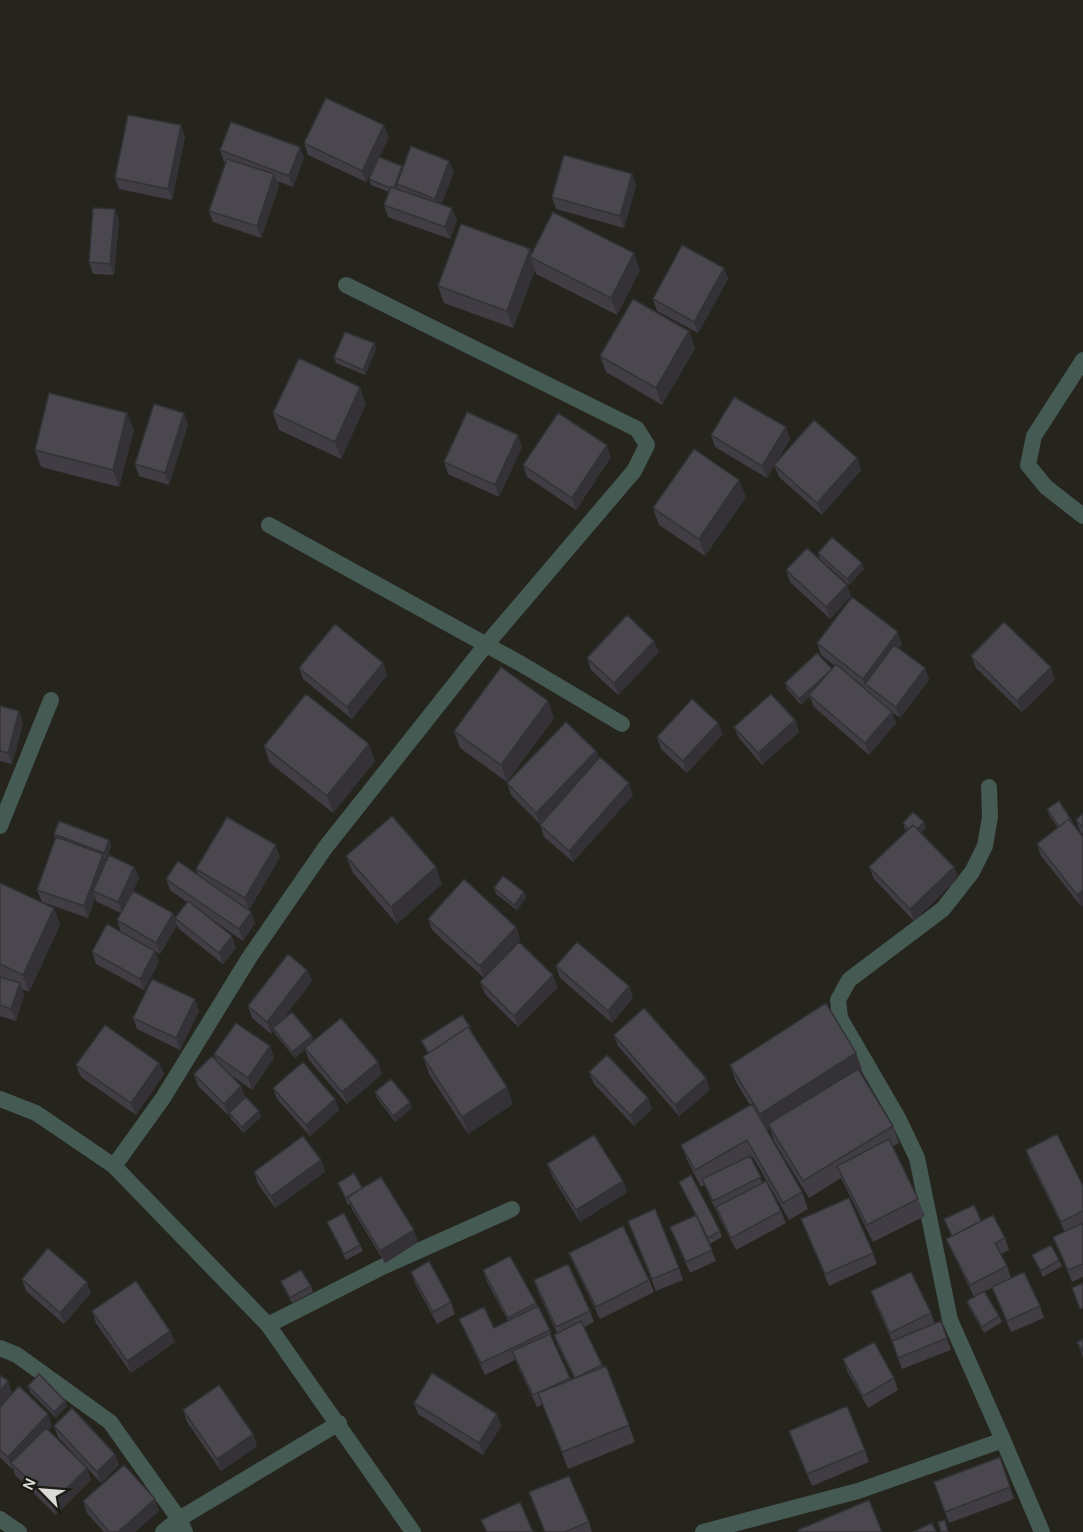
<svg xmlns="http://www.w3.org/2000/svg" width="1083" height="1532" viewBox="0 0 1083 1532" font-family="Karla,sans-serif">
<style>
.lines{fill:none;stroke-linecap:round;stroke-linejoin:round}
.minor{stroke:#455a53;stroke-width:16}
.tertiary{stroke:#455a53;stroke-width:16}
.wall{fill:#403d44}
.shaded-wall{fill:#343237}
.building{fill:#4a474f;stroke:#343237;stroke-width:1.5}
</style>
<rect width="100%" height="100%" fill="#25241d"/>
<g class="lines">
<path class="minor" d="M1083 360 1034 436 1028 465 1046 487 1083 516
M269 525 523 665 622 724
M989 787 990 817 985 846 972 872 943 909 849 980 838 1000 840 1018 898 1118 917 1158 950 1320 1003 1440
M0 826 51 700
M114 1166 163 1098 249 958 325 848 485 646 634 471 647 445 637 429 346 285
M268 1325 380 1268 512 1209
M0 1348 17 1355 110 1422 179 1519 163 1532
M0 1519 19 1532
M185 1532 179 1519 339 1423
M703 1532 858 1491 1003 1440 1042 1532"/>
<path class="tertiary" d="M0 1099 36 1113 114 1166 268 1325 413 1532"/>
</g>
<path class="wall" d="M185 137 172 200 119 189 115 178Z
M389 137 379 157 402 166 403 168 454 172 441 205 457 220 450 239 388 217 384 205 389 192 371 185 369 179 378 160 366 182 308 155 304 143Z
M220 150 304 158 293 187 277 181 279 186 261 238 213 222 209 211 225 162H224Z
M632 174 636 186 624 228 556 209 552 197Z
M115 209 119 221 114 275 93 274 89 262Z
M530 249 532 254 640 270 617 315 536 274 535 270 513 328 444 303 438 286Z
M724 268 728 279 698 333 657 311 653 299Z
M689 331 695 348 662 405 606 372 600 356Z
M374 343 376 349 365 375 336 363 334 357Z
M366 404 341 459 279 430 273 413Z
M188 425 169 485 139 476 135 464Z
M786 427 790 439 767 478 715 447 711 435Z
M134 430 119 487 41 467 35 450Z
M522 447 499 497 448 474 444 462Z
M611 457 576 510 527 477 523 465Z
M857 458 861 470 822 515 779 477 774 465Z
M746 497 705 556 659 525 653 508Z
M818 553 862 563 864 569 849 585 820 559Z
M786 570 847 585 851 596 830 619 790 582Z
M817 643 902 644 899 648 925 668 929 680 900 718 892 712 896 723 869 755 814 707 810 697 801 705 787 689 785 683 832 669 835 666 821 655Z
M659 652 618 695 591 670 587 658Z
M971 656 1055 679 1022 712 976 668Z
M383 663 387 675 352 719 303 679 299 668Z
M548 701 554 718 507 782 460 748 454 731Z
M0 706 23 723 12 764 0 761Z
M795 720 799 732 762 765 739 738 734 727Z
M723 734 687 773 661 749 657 737Z
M264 746 375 761 333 813 270 763Z
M596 751 599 758 633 795 573 862 544 837 540 825V824L511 795 507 783Z
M1047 809 1072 821 1074 825 1083 837V905L1081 906 1041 856 1037 844 1058 828 1049 815Z
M1083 813V834L1080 831 1076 820Z
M903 823 926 828 921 833 954 867 958 878 914 921 874 879 869 867 907 831 905 829Z
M54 834 109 840 111 846 106 859H104L106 862 134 867 139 878 132 893 173 913 175 918 187 902 170 890 166 879 198 875 196 869 280 857 249 910 255 923 243 941 203 913 236 948 223 964 179 929 177 925 160 954 155 951 159 962 144 990 96 964 92 952 121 932 117 920 121 913 97 902 95 898 88 918 42 902 37 890 55 839Z
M346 856 442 884 397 924 353 873Z
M0 883 54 908 60 925 29 992 22 989 24 995 16 1021 0 1016Z
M494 888 524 892 526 898 517 910 496 894Z
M428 919 516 927 520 939 484 978 432 930Z
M556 966 629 986 633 998 612 1023 560 978Z
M307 970 312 981 280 1023 313 1041 378 1062 382 1074 347 1104 309 1060 305 1049 295 1058 275 1034 274 1030 271 1034 252 1018 248 1006Z
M480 982 558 987 518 1027 485 994Z
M199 1011 180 1050 137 1029 133 1018Z
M470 1027 472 1033 513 1104 468 1134 429 1074 423 1057 428 1054 421 1041Z
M614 1035 706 1078 710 1090 679 1116 618 1046Z
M270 1046 274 1058 252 1090 228 1073 241 1086 245 1098 259 1111 261 1117 244 1133 231 1119 229 1114 228 1115 198 1086 194 1074 217 1062 214 1054Z
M856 1053 862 1070 860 1071 893 1126 899 1143 892 1147 918 1199 925 1216 873 1242 841 1178 809 1198 774 1141 770 1129 767 1131 802 1192 808 1209 789 1220 753 1157 751 1158 762 1182 781 1211 786 1223 736 1250 720 1219 704 1185 701 1187 688 1162 681 1145 750 1105 736 1082 730 1065Z
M159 1063 164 1074 136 1115 81 1077 76 1065Z
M589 1072 648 1098 652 1109 634 1126 594 1084Z
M273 1088 335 1099 339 1110 310 1136 277 1099Z
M375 1092 412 1108 395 1122 377 1098Z
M1026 1150 1083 1186V1277L1072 1282 1053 1237 1065 1232 1030 1162Z
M321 1160 325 1172 275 1208 258 1184 254 1172Z
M547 1164 623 1181 627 1192 580 1222 552 1176Z
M679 1182 720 1231 722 1237 710 1244 704 1231 716 1261 690 1273 670 1227 696 1216Z
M338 1183 362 1188 418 1242 385 1263 352 1209 350 1204 348 1205Z
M801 1219 873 1253 877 1264 829 1286Z
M944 1219 981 1221 1005 1238 1009 1250 1001 1254 1007 1266 1011 1278 1040 1306 1044 1318 1011 1332 992 1288 985 1291 999 1316 1002 1322 984 1333 969 1307 967 1301 974 1297 951 1250 946 1239 951 1236Z
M628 1221 679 1268 683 1280 656 1291Z
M327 1222 360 1245 363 1251 346 1260Z
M569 1253 649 1280 654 1292 600 1319 574 1265Z
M1032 1255 1059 1260 1062 1266 1043 1277Z
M483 1270 536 1303 550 1330 553 1341 571 1380 574 1378 558 1346 554 1335 557 1333 538 1292 534 1280 590 1311 594 1322 584 1327 603 1367 606 1366 635 1442 568 1469 543 1404 537 1407 515 1360 485 1375 464 1330 459 1319 494 1328 508 1321 487 1282Z
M411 1272 451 1302 455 1314 437 1324 415 1283Z
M22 1279 91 1293 64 1324 26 1291Z
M281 1281 311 1286 313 1292 292 1303 283 1287Z
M871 1291 931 1313 935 1324 941 1321 951 1350 902 1369 892 1341 875 1303Z
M92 1311 175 1342 131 1373 96 1323Z
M1083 1339V1357L1077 1342Z
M843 1359 894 1378 898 1390 868 1408 847 1371Z
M0 1375 8 1381 12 1393 52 1426 48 1430 91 1480 56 1515 15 1475 13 1468 12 1469 0 1457Z
M28 1386 65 1401 67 1406 56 1418 30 1392Z
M414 1403 497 1414 501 1426 483 1455 418 1414Z
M183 1410 253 1434 257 1446 221 1471 187 1422Z
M54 1426 115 1454 119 1465 101 1483 58 1437Z
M789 1431 865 1450 869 1462 812 1486Z
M1000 1457 1014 1499 949 1523 934 1482Z
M83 1501 159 1511 135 1532H104L87 1513Z
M589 1522 592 1532H545Z"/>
<path class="shaded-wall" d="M181 125 185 137 172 200 168 189Z
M384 125 389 137 366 182 362 171Z
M300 147 304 158 293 187 289 176Z
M449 161 454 172 439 210 435 199Z
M402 166 404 172 397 184 398 188 396 195 393 189Z
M274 174 279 186 261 238 257 226Z
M632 174 636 186 624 228 620 216Z
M452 208 457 220 450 239 445 227Z
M115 209 119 221 114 275 110 264Z
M530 249 534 259 530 257 535 270 513 328 507 311Z
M634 253 640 270 617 315 611 298Z
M724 268 728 279 698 333 694 322Z
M689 331 695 348 662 405 656 388Z
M374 343 376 349 365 375 363 370Z
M360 387 366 404 341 459 335 442Z
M127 413 134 430 119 487 113 470Z
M184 413 188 425 169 485 165 473Z
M786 427 790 439 767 478 762 466Z
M518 435 522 447 499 497 495 485Z
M607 445 611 457 576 510 572 498Z
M857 458 861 470 822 515 817 503Z
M739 480 746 497 705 556 699 539Z
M862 563 864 569 849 585 847 579Z
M847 585 851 596 830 619 826 607Z
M898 632 902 644 869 687 865 684 863 679Z
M654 641 659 652 618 695 614 683Z
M383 663 387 675 352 719 347 707Z
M1051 667 1055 679 1022 712 1017 701Z
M925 668 929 680 900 718 896 707Z
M832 669 809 695 810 697 801 705 799 699Z
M548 701 554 718 507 782 501 765Z
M19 711 23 723 12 764 8 753Z
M892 712 896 723 869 755 865 743Z
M795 720 799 732 762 765 758 753Z
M718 723 723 734 687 773 683 761Z
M369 744 375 761 333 813 327 796Z
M596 751 600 763 540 824 536 813Z
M629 783 633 795 573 862 569 851Z
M924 822 926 828 915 839 913 833Z
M109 840 111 846 106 859 104 853Z
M276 845 280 857 249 910 245 898Z
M103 854 107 865 93 891 95 898 88 918 84 906Z
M134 867 139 878 123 914 118 902Z
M436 867 442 884 397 924 391 907Z
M954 867 958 878 914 921 910 909Z
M1083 890V905L1081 906 1077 895Z
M524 892 526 898 517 910 514 905Z
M54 908 60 925 29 992 23 975Z
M251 912 255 923 243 941 239 929Z
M173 913 177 925 160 954 156 943Z
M516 927 520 939 484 978 480 966Z
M232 936 236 948 223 964 219 953Z
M155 951 159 962 144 990 140 979Z
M307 970 312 981 271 1034 267 1022Z
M553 975 558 987 518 1027 514 1016Z
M20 983 24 995 16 1021 11 1009Z
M629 986 633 998 612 1023 608 1011Z
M195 999 199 1011 180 1050 176 1038Z
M312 1036 314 1042 295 1058 292 1052Z
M270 1046 274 1058 252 1090 248 1078Z
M856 1053 862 1070 770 1129 768 1124 770 1129 767 1131 760 1114Z
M378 1062 382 1074 347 1104 342 1092Z
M159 1063 164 1074 136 1115 131 1103Z
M706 1078 710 1090 679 1116 675 1105Z
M241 1086 245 1098 228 1115 224 1104Z
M507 1087 513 1104 468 1134 462 1117Z
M648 1098 652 1109 634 1126 630 1115Z
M335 1099 339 1110 310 1136 306 1125Z
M410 1102 412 1108 395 1122 393 1116Z
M259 1111 261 1117 244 1133 242 1127Z
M321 1160 325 1172 275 1208 271 1196Z
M623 1181 627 1192 580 1222 576 1210Z
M414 1230 418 1242 385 1263 380 1251Z
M87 1282 91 1293 64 1324 60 1313Z
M170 1331 175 1342 131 1373 127 1361Z
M8 1381 12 1393 0 1408V1391Z
M65 1401 67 1406 56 1418 54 1412Z
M48 1414 52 1426 14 1466 11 1463 13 1468 12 1469 8 1457Z
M497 1414 501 1426 483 1455 479 1443Z
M253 1434 257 1446 221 1471 217 1459Z
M115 1454 119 1465 101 1483 97 1472Z
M87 1468 91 1480 56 1515 52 1503Z
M155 1499 159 1511 135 1532H118Z"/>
<path class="building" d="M326 98 384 125 362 171 304 143Z
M128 115 181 125 168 189 115 178Z
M231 122 300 147 289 176 220 150Z
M411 146 449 161 435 199 397 184Z
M564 155 632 174 620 216 552 197Z
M379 157 402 166 394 188 391 187 390 188 369 179Z
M227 159 274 174 257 226 209 211Z
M391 187 452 208 445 227 384 205Z
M93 208 115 209 110 264 89 262Z
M553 212 634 253 611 298 530 257Z
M461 224 530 249 507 311 438 286Z
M682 245 724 268 694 322 653 299Z
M633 299 689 331 656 388 600 356Z
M345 332 374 343 363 370 334 357Z
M299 358 360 387 335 442 273 413Z
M49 393 127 413 113 470 35 450Z
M734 397 786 427 762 466 711 435Z
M154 404 184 413 165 473 135 464Z
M467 412 518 435 495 485 444 462Z
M558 413 607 445 572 498 523 465Z
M814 420 857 458 817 503 774 465Z
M694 449 739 480 699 539 653 508Z
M832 537 862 563 847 579 818 553Z
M807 548 847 585 826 607 786 570Z
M852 597 898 632 863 679 817 643Z
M627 615 654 641 614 683 587 658Z
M1004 622 1051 667 1017 701 971 656Z
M335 624 383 663 347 707 299 668Z
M894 645 925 668 896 707 865 684Z
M817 653 832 669 799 699 785 683Z
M836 664 892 712 865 743 809 695Z
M501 667 548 701 501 765 454 731Z
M306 694 369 744 327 796 264 746Z
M771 694 795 720 758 753 734 727Z
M692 699 718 723 683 761 657 737Z
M0 706 19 711 8 753 0 751Z
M566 722 596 751 536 813 507 783Z
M600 757 629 783 569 851 540 825Z
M1059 801 1072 821 1071 822 1069 819 1059 827 1047 809Z
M913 812 924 822 917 829 913 825 909 829 903 823Z
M1083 813V827L1076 820Z
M392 816 436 867 391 907 346 856Z
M227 817 276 845 245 898 196 869Z
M1069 819 1083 837V890L1077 895 1037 844Z
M59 821 109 840 104 853 54 834Z
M913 825 954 867 910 909 869 867Z
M56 837 103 854 84 906 37 890Z
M109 855 134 867 118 902 93 891Z
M178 861 251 912 239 929 166 879Z
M503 876 524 892 514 905 494 888Z
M464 879 516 927 480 966 428 919Z
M0 883 54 908 23 975 0 964Z
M133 891 173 913 156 943 117 920Z
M188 901 232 936 219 953 175 918Z
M107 924 155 951 140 979 92 952Z
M519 942 553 975 514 1016 480 982Z
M577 942 629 986 608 1011 556 966Z
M288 954 307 970 267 1022 248 1006Z
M0 977 20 983 11 1009 0 1005Z
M152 979 195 999 176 1038 133 1018Z
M826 1003 856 1053 760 1114 730 1065Z
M644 1008 706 1078 675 1105 614 1035Z
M292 1012 312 1036 292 1052 273 1028Z
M462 1015 470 1027 468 1028V1027L429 1053 421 1041Z
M341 1018 378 1062 342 1092 305 1048Z
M236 1023 270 1046 248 1078 214 1054Z
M105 1025 159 1063 131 1103 76 1065Z
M468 1027 507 1087 462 1117 423 1057Z
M607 1055 648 1098 630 1115 589 1072Z
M212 1056 241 1086 224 1104 194 1074Z
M303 1062 335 1099 306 1125 273 1088Z
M858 1069 893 1126 803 1181 768 1124Z
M391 1079 410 1102 393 1116 375 1092Z
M246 1097 259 1111 242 1127 229 1113Z
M752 1104 802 1192 783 1203 747 1140 695 1170 681 1145Z
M1057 1134 1083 1186V1211L1061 1222 1026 1150Z
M594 1135 623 1181 576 1210 547 1164Z
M303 1136 321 1160 271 1196 254 1172Z
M889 1139 918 1199 867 1225 837 1166Z
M750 1156 761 1177 713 1201 702 1179Z
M354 1173 362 1188 346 1199 338 1183Z
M691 1175 720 1231 708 1238 679 1182Z
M381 1177 414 1230 380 1251 347 1197Z
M766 1181 781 1211 731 1238 716 1207Z
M849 1198 873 1253 825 1274 801 1219Z
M974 1205 981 1221 952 1236 944 1219Z
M655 1209 679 1268 652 1279 628 1221Z
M344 1213 360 1245 344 1254 327 1222Z
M696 1215 712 1250 686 1262 670 1227Z
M993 1215 1005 1238 995 1243 1007 1266 970 1285 946 1239Z
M1083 1223V1264L1068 1270 1053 1237Z
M623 1226 649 1280 596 1307 569 1253Z
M1051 1245 1059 1260 1041 1271 1032 1255Z
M48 1248 87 1282 60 1313 22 1279Z
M510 1256 536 1303 508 1318 483 1270Z
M429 1261 451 1302 433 1312 411 1272Z
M568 1264 590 1311 556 1327 534 1280Z
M301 1270 311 1286 290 1298 281 1281Z
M911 1272 931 1313 890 1333 871 1291Z
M1024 1272 1040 1306 1007 1321 992 1287Z
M136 1281 170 1331 127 1361 92 1311Z
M1083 1283V1308L1080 1309 1072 1288Z
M984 1291 999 1316 982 1327 967 1301Z
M538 1306 550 1330 481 1363 459 1319 484 1307 494 1328Z
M581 1321 602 1365 575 1378 554 1335Z
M941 1321 947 1338 898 1358 892 1341Z
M550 1334 570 1378 533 1395 512 1351Z
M1083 1339V1352L1077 1342Z
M874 1342 894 1378 863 1396 843 1359Z
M606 1366 629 1425 562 1452 538 1393Z
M432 1373 497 1414 479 1443 414 1403Z
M39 1374 65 1401 54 1412 28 1386Z
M0 1375 8 1381 0 1391Z
M219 1385 253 1434 217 1459 183 1410Z
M19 1386 48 1414 8 1457 0 1450V1407Z
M847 1406 865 1450 807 1474 789 1431Z
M72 1408 115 1454 97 1472 54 1426Z
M46 1428 87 1468 52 1503 11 1463Z
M1000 1457 1010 1487 945 1512 934 1482Z
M124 1465 155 1499 118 1532H109L83 1501Z
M569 1476 589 1522 564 1532H545L529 1492Z
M869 1500 882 1532H799L798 1530Z
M520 1502 533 1532H487L481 1520Z
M945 1520 948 1532H941L938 1522Z
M932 1523 936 1532H913Z"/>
<g transform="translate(42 1490) rotate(295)" stroke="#1c1b14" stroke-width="4.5" paint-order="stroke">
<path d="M0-4.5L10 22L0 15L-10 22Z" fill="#dbdad6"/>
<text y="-9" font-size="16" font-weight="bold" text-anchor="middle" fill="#dbdad6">N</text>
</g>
</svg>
